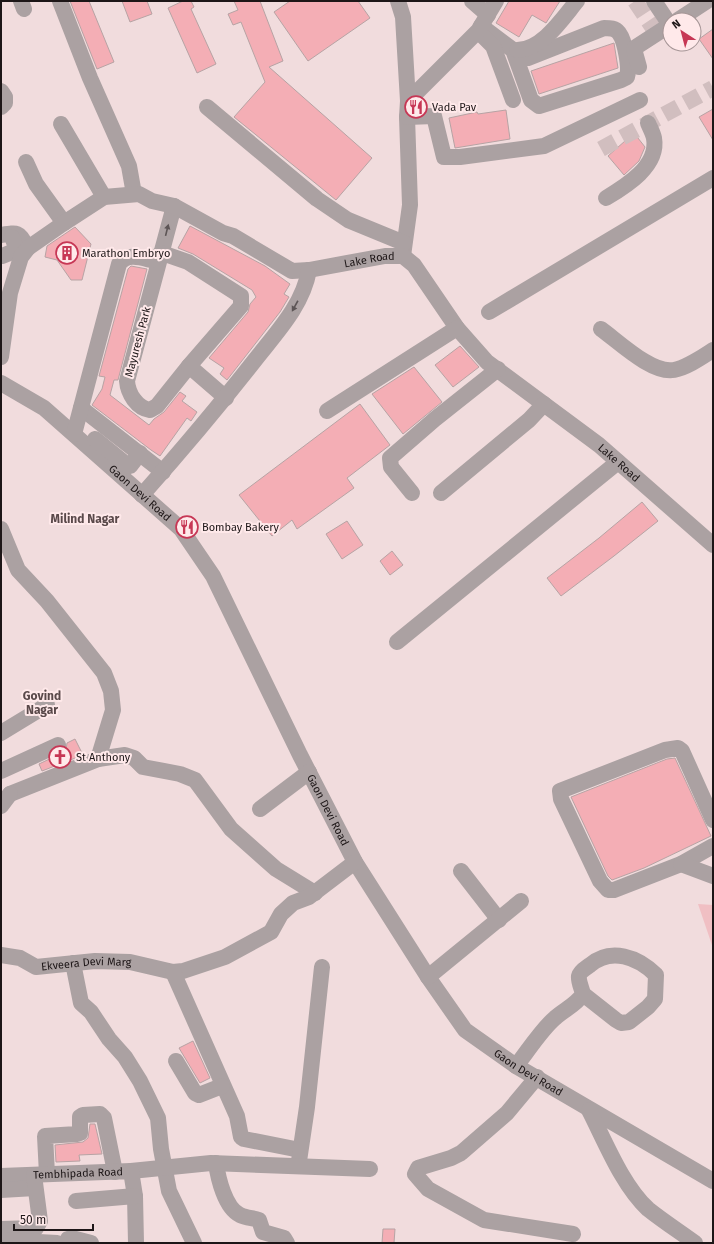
<svg xmlns="http://www.w3.org/2000/svg" width="714" height="1244" viewBox="0 0 714 1244" font-family="'Fira Sans',sans-serif">
<style>
.green{fill:#f0bfc3}
.building{fill:#f4aeb5;stroke:#b7a3a4}
.lines{fill:none;stroke-linecap:round;stroke-linejoin:round}
.minor-tunnel{stroke:#d1bebf;stroke-width:16;stroke-dasharray:16 8;stroke-linecap:butt}
.minor{stroke:#aba1a2;stroke-width:16}
.oneway{fill:#5d5556}
.labels{text-anchor:middle;dominant-baseline:central;stroke-width:4;stroke-linejoin:round;paint-order:stroke}
.poi-label{font-size:11px;fill:#1d1617;stroke:#ffe9ea;text-anchor:start}
.street-label{font-size:11px;fill:#1d1617;stroke:#ffe9ea}
.neighbourhood-label{font-size:12px;font-weight:bold;fill:#5a494a;stroke:#ffe9ea}
</style>
<rect width="100%" height="100%" fill="#f1dcdd"/>
<path class="green" d="M698 904 713 905V948Z"/>
<path class="building" d="M70 1H89L114 62 97 69Z
M122 1H147L152 14 130 22Z
M183 1H191L194 7 191 9 216 64 197 73 168 8Z
M234 1H260L283 61 269 67 372 158 336 200 234 117 265 82 241 22 233 25 228 14 238 10Z
M290 1H358L370 18 308 61 274 12Z
M509 1H560L546 23 532 15 519 37 496 23Z
M713 29V59L699 39Z
M614 43 618 68 539 94 531 71Z
M713 109V140L699 117Z
M506 110 510 139 455 148 449 118 477 112 478 114Z
M634 133 645 147 639 161 624 175 608 156Z
M190 226 265 266 290 284 284 294 289 297 280 312 227 380 220 374 224 368 209 358 248 312 250 304 256 297 252 290 193 254 178 248Z
M75 227 91 244 82 280H71L57 260 45 257 47 246Z
M131 266 147 269 118 380H114L110 395 149 425 154 419 164 412 180 392 186 396 182 401 197 412 191 421 187 418 160 456 151 450 92 405 102 389 105 377 99 376 128 269Z
M460 346 479 367 453 387 435 365Z
M414 367 442 402 403 434 372 394Z
M360 404 390 445 347 478 354 488 297 529 292 520 272 536 239 495Z
M642 502 658 521 614 556 561 596 547 578 599 538Z
M347 521 363 545 342 559 326 534Z
M392 551 403 565 390 575 380 561Z
M75 739 83 755 42 771 39 764 62 753 66 750 67 743Z
M675 758 711 836 644 868 612 880 608 876 571 797 667 759Z
M193 1041 210 1078 200 1083 179 1048Z
M90 1124H95L102 1154 79 1155 80 1161 56 1162 55 1145 83 1142 88 1138Z
M383 1229H395L394 1243H382Z"/>
<g class="lines">
<path class="minor-tunnel" d="M635 1 657 34
M601 149 713 88"/>
<g class="minor">
<path d="M21 1 24 9"/>
<path d="M60 1 90 78 129 166 134 194"/>
<path d="M398 1 403 17 408 101 407 117 410 205 403 256"/>
<path d="M472 1 488 15"/>
<path d="M678 20 707 1"/>
<path d="M481 26 513 50 531 100 539 106 621 80 627 77C630 68 625 41 619 33 615 28 610 28 604 28L528 58"/>
<path d="M482 35 493 46 513 100"/>
<path d="M517 50C542 50 562 19 577 1"/>
<path d="M639 67 634 49 636 47 670 25 654 1"/>
<path d="M1 91 5 97V103L1 107"/>
<path d="M408 101 478 31 496 1"/>
<path d="M207 107 317 199 348 220 404 243"/>
<path d="M407 117 434 116 444 157H460L544 146 640 100"/>
<path d="M61 124 104 197"/>
<path d="M26 162 36 184 64 223"/>
<path d="M606 198C626 186 659 166 654 138 653 133 650 128 648 123"/>
<path d="M174 206 127 381C128 394 137 408 150 410L157 406 189 366"/>
<path d="M1 235C20 232 18 232 28 248"/>
<path d="M2 256 17 250 12 237"/>
<path d="M489 312 713 178"/>
<path d="M601 329C619 342 652 374 674 370 688 367 702 357 713 350"/>
<path id="s1" d="M1 357 10 293 21 257 28 248 64 223 104 197 139 194 152 201 174 206 223 233 233 236 292 271 309 270 385 256H403L414 265 457 328 487 362 599 445 713 545"/>
<path id="s2" d="M1 383 44 408 181 529 213 576 300 755 355 862 428 977 465 1030 516 1066 713 1181"/>
<path d="M81 408 163 472"/>
<path d="M327 411 457 328"/>
<path d="M74 434 119 264C127 253 139 257 151 260L162 253 188 262 241 296V306L189 366 226 398"/>
<path d="M95 439 127 465 130 466 140 453"/>
<path d="M412 493 391 467 390 458 435 419 498 369"/>
<path d="M441 493 529 420 544 404"/>
<path d="M142 495C181 451 219 406 255 360 277 332 303 305 309 270"/>
<path d="M1 529 18 570 47 601 104 673 111 691 113 710 98 759 10 794"/>
<path d="M397 642 618 462"/>
<path d="M1 733 47 705"/>
<path d="M98 759 125 755 134 758 143 767 180 774 195 780 231 829 276 869 315 893"/>
<path d="M1 771 58 745"/>
<path d="M1 806 10 794"/>
<path d="M260 809 309 772"/>
<path d="M713 820 682 751 678 748 665 750 560 791 561 799 600 881 608 890H614L681 864 713 846"/>
<path d="M681 864 713 876"/>
<path d="M461 871 499 920"/>
<path id="s3" d="M1 955 20 958 36 967 95 961 130 962 173 972 183 971 225 957 271 932 281 914 293 903 309 897 355 862"/>
<path d="M73 963 81 1003 91 1012 109 1039 125 1057 140 1081 158 1118 161 1149 169 1191 194 1243"/>
<path d="M173 972 237 1116 241 1137 244 1139 300 1150"/>
<path d="M428 977 521 901"/>
<path d="M176 1061 195 1093 199 1095 222 1086"/>
<path d="M516 1066C528 1051 541 1030 555 1018 565 1009 576 1005 583 994 582 989 578 981 579 976 580 971 586 968 590 965 611 947 638 957 656 975L655 999 648 1007 629 1022 621 1023 616 1020 583 994"/>
<path d="M537 1077 507 1113 461 1153 451 1158 418 1168 415 1174 428 1189 484 1220 573 1234"/>
<path d="M589 1110C605 1141 622 1185 648 1209 663 1221 680 1232 695 1243"/>
<path d="M299 1161 307 1107 322 967"/>
<path d="M216 1163C218 1178 225 1208 240 1215 246 1218 253 1218 259 1220L263 1232 284 1238 287 1243"/>
<path d="M131 1171 211 1163 370 1169"/>
<path d="M47 1174 45 1136 77 1134 80 1133V1117L83 1115 100 1114 104 1118 115 1172"/>
<path id="s4" d="M1 1176 131 1171 135 1196 136 1243"/>
<path d="M1 1190 35 1188"/>
<path d="M76 1201 135 1196"/>
<path d="M1 1229 36 1228 40 1221 34 1175"/>
<path d="M1 1240 57 1243"/>
<path d="M67 1243 68 1239 72 1238 91 1243"/>
</g>
</g>
<defs><path id="oneway-solid" d="M-6-.8H1V-3.2L6.5 0L1 3.2V.8H-6Z"/></defs>
<g class="oneway">
<use href="#oneway-solid" transform="translate(167 230) rotate(-76)"/>
<use href="#oneway-solid" transform="translate(295 306) rotate(119)"/>
</g>
<defs>
<g id="restaurant-ring" transform="scale(1.15)"><circle r="9.5" fill="#ffe9ea" stroke="#c73755" stroke-width="1.5"/><path d="M-5-6h1v4h1v-4h1v4h1v-4h1v5L-1.5 .5V6h-2V.5L-5-1ZM5-6V6H3V1.5H1.5Q1.5-4 5-6Z" fill="#c73755"/></g>
<g id="building-ring" transform="scale(1.15)"><circle r="9.5" fill="#ffe9ea" stroke="#c73755" stroke-width="1.5"/><path d="M-4-6H4V6H1V3H-1V6H-4ZM-2.5-4.3h1.7v1.8h-1.7ZM.8-4.3h1.7v1.8H.8ZM-2.5-1h1.7V.8h-1.7ZM.8-1h1.7V.8H.8Z" fill="#c73755"/></g>
<g id="church-ring" transform="scale(1.15)"><circle r="9.5" fill="#ffe9ea" stroke="#c73755" stroke-width="1.5"/><path d="M-1.2-6h2.4v3.5h3.3v2.4h-3.3V6h-2.4V-.1h-3.3v-2.4h3.3Z" fill="#c73755"/></g>
</defs>
<g fill-rule="evenodd">
<use href="#restaurant-ring" x="416" y="107"/>
<use href="#building-ring" x="67" y="253"/>
<use href="#restaurant-ring" x="187" y="527"/>
<use href="#church-ring" x="60" y="757"/>
</g>
<g class="labels">
<g class="poi-label">
<text x="432" y="107">Vada Pav</text>
<text x="82" y="253">Marathon Embryo</text>
<text x="202" y="527">Bombay Bakery</text>
<text x="76" y="757">St Anthony</text>
</g>
<g class="street-label">
<text stroke="none"><textPath href="#s1" startOffset="491">Lake Road</textPath></text>
<text transform="translate(138 342) rotate(-75)">Mayuresh Park</text>
<text stroke="none"><textPath href="#s1" startOffset="827">Lake Road</textPath></text>
<text stroke="none"><textPath href="#s2" startOffset="178">Gaon Devi Road</textPath></text>
<text stroke="none"><textPath href="#s2" startOffset="550">Gaon Devi Road</textPath></text>
<text stroke="none"><textPath href="#s3" startOffset="88">Ekveera Devi Marg</textPath></text>
<text stroke="none"><textPath href="#s2" startOffset="886">Gaon Devi Road</textPath></text>
<text stroke="none"><textPath href="#s4" startOffset="77">Tembhipada Road</textPath></text>
</g>
<g class="neighbourhood-label">
<text x="85" y="519">Milind Nagar</text>
<text x="42" y="696">Govind<tspan x="42" dy="14">Nagar</tspan></text>
</g>
</g>
<rect width="714" height="1244" fill="none" stroke="#1d1617" stroke-width="4"/>
<g transform="translate(682 32) rotate(324)"><circle r="19" fill="#ffe9ea" stroke="#a59596"/>
<path d="M0-3L7 15L0 10L-7 15Z" fill="#c73755"/>
<text y="-6" font-size="11" font-weight="bold" text-anchor="middle" fill="#1d1617">N</text>
</g>
<path d="M14 1224v6h79v-6" fill="none" stroke="#1d1617" stroke-width="2"/>
<text x="20" y="1224" font-size="12" fill="#1d1617" stroke="#ffe9ea" stroke-width="3" paint-order="stroke">50 m</text>
</svg>
